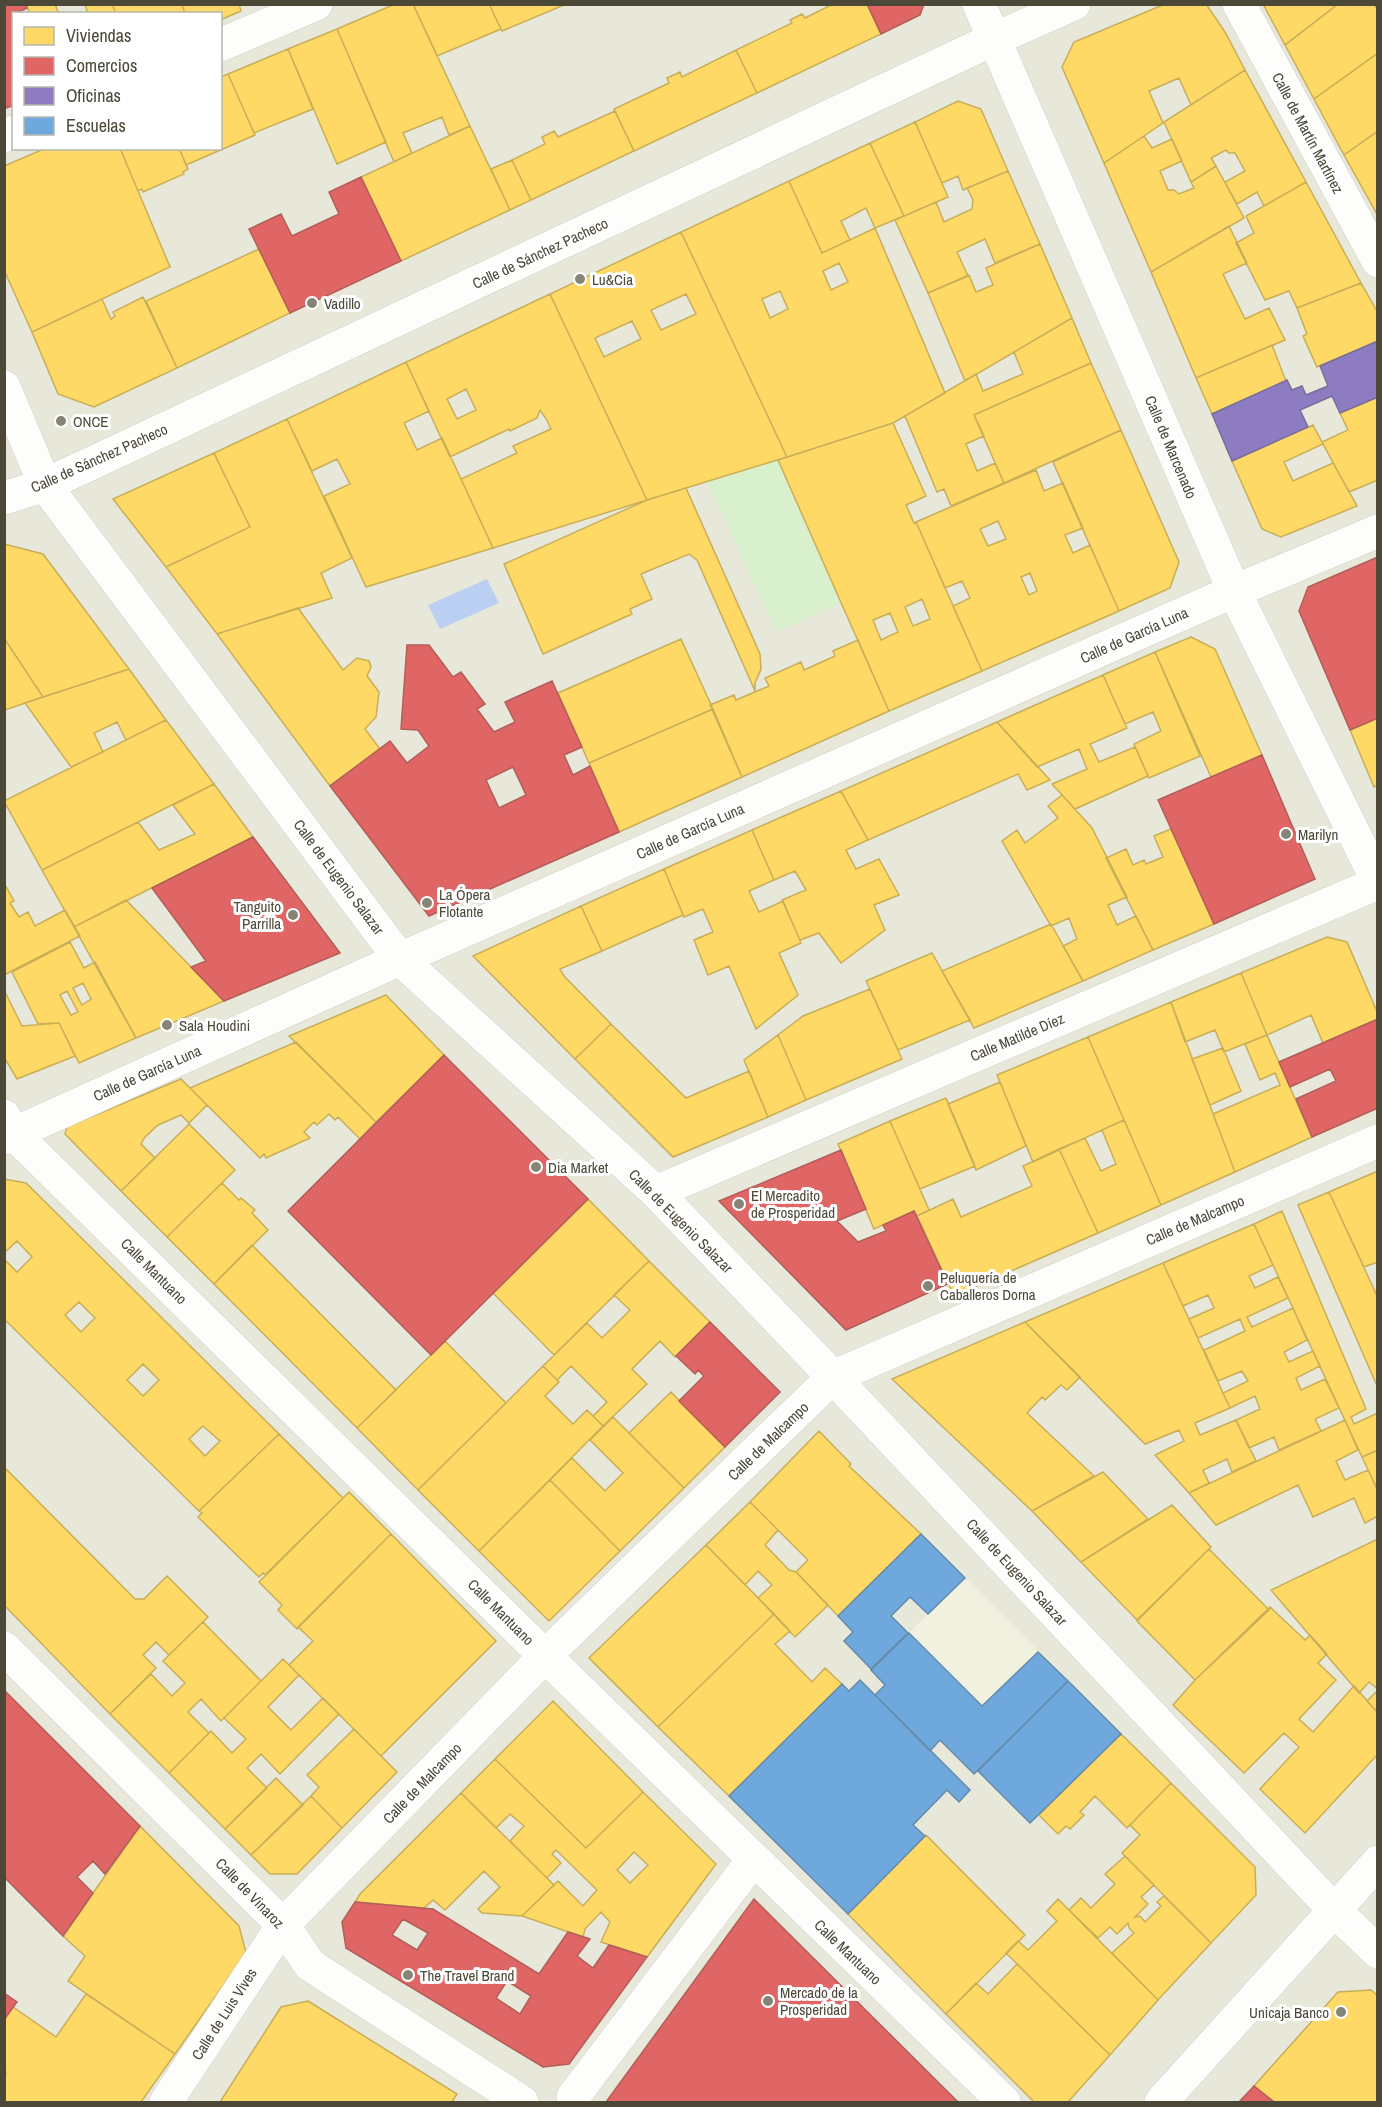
<svg xmlns="http://www.w3.org/2000/svg" width="1382" height="2107" viewBox="0 0 1382 2107" font-family="'Archivo Narrow',sans-serif">
<style>
.residential{fill:#e7e7da;fill-rule:evenodd}
.education{fill:#f1f1df}
.green{fill:#d8f0cb}
.water{fill:#bbcff3}
.homes{fill:#ffd966;stroke:#c9ae58;stroke-width:1.5;fill-rule:evenodd}
.shops{fill:#e06666;stroke:#b35d58;stroke-width:1.5;fill-rule:evenodd}
.offices{fill:#8e7cc3;stroke:#7a6c99;stroke-width:1.5}
.schools{fill:#6fa8dc;stroke:#648baa;stroke-width:1.5}
.lines{fill:none;stroke-linecap:round;stroke-linejoin:round}
.pedestrian-casing{stroke:#d1d1ca;stroke-width:34}
.minor-casing{stroke:#d1d1ca;stroke-width:34}
.tertiary-casing{stroke:#d1d1ca;stroke-width:34}
.pedestrian{stroke:#fdfdfc;stroke-width:33}
.minor{stroke:#fdfdfc;stroke-width:33}
.tertiary{stroke:#fdfdfc;stroke-width:33}
.poi-dot{fill:#868477;stroke:#fff;stroke-width:2}
.labels{text-anchor:middle;dominant-baseline:central;stroke-width:6;stroke-linejoin:round;paint-order:stroke}
.street-label{font-size:15px;fill:#4b4837;stroke:#fff}
.poi-label{font-size:15px;fill:#4b4837;stroke:#fff;text-anchor:start}
</style>
<rect width="100%" height="100%" fill="#f3f3ed"/>
<path class="residential" d="M5 5H1377V2102H5ZM14 14H220V148H14Z"/>
<path class="education" d="M965 1578 1068 1681 974 1774 940 1740 930 1751 875 1695 885 1685 871 1670Z"/>
<path class="green" d="M778 460 842 603 776 631 707 481Z"/>
<path class="water" d="M487 579 499 603 440 629 428 605Z"/>
<path class="homes" d="M26 4H55L59 14H30Z
M85 4H112L116 14H88Z
M112 4H182L185 14H116Z
M182 4H239L241 11 220 20V14H185Z
M395 4H413L470 126 449 135 442 117 403 133 412 153 394 162 337 29Z
M413 4H489L501 29 437 56Z
M489 4H564V5L502 31Z
M833 4H867L881 34 757 93 736 50 792 23 790 20 802 14 805 18Z
M1165 4H1206L1225 32 1245 70 1191 105 1179 78 1149 91 1163 123 1104 163 1062 67 1074 42Z
M1263 4H1338L1285 45Z
M1338 4H1373L1378 10V53L1314 99 1285 45Z
M337 29 386 142 337 164 288 49Z
M288 49 313 109 254 133 228 74Z
M736 50 757 93 634 151 614 109 669 83 667 78 680 72 682 77Z
M1378 53V131L1344 155 1314 99Z
M1245 70 1306 182 1264 206 1257 192 1237 204 1225 182 1245 171 1235 153H1229L1226 150 1211 158 1216 166 1191 182 1164 122Z
M228 74 255 135 186 165 179 148H220V77Z
M958 101 981 109 1008 171 963 190 958 176 942 183 915 122Z
M615 111 634 151 531 200 512 160 545 144 542 137 554 131 558 137Z
M915 122 948 197 904 216 870 143Z
M470 126 510 210 401 261 361 177Z
M1378 131V216L1344 155Z
M1144 136 1152 148 1172 139 1182 161 1160 171 1168 190H1174L1179 194 1194 188 1191 182 1216 166 1244 218 1151 272 1104 163Z
M870 143 904 216 875 228 866 208 841 221 850 240 822 253 789 181Z
M46 148H120L170 267 32 332 4 270V166Z
M120 148H179L188 169 183 172 184 174 143 192 142 189 138 191Z
M512 160 531 200 510 210 491 169Z
M1008 171 1040 244 995 263 985 239 957 252 968 276 928 293 895 220 936 202 944 222 972 209 973 200 967 188Z
M789 181 822 253 875 228 945 393 893 423 787 457 681 232ZM839 263 848 282 831 290 823 271ZM780 291 788 309 770 318 762 299Z
M1306 182 1361 283 1297 308 1289 291 1265 300 1236 243 1254 233 1246 216Z
M1229 226 1247 263 1223 274 1245 319 1269 308 1285 340 1196 378 1151 272Z
M681 232 787 457 647 500 550 294ZM686 294 696 314 661 330 651 310ZM632 321 641 339 604 357 595 338Z
M1040 244 1072 318 965 381 928 293 969 275 976 292 993 285 986 268Z
M259 249 290 313 177 368 146 301Z
M1361 283 1378 313V341L1317 367 1303 336 1307 334 1297 308Z
M550 294 647 500 493 548 461 479 517 453 513 446 551 429 547 420 540 410 537 418 510 431 509 429 450 457 406 362ZM466 389 476 410 457 419 447 399Z
M143 297 177 368 94 407 58 394 32 332 102 299 111 319 115 316 113 312Z
M1072 318 1091 363 974 415 984 436 966 444 977 471 995 463 1004 483 951 506 944 489 937 492 905 416 976 374 983 391 1023 374 1014 352Z
M1272 345 1286 381 1212 414 1196 378Z
M406 362 429 411 404 423 417 450 442 438 493 548 366 587 324 496 350 484 337 459 312 471 287 419Z
M1091 363 1121 430 1004 483 974 415Z
M1378 397V480L1349 492 1322 442 1348 430 1340 413Z
M287 419 352 558 321 573 332 598 217 634 166 567 250 527 214 453Z
M893 423 926 496 906 505 914 523 916 522 982 671 889 711 778 460ZM922 599 930 619 913 626 905 607ZM890 613 898 632 881 640 873 620Z
M1313 425 1323 444 1284 462 1293 481 1333 463 1357 506 1281 537 1262 529 1232 461Z
M1121 430 1179 562 1170 588 1119 611 1053 462Z
M214 453 250 527 166 567 113 499Z
M1036 470 1044 491 1063 483 1083 528 1065 535 1073 553 1090 545 1119 611 982 671 953 606 970 598 962 581 945 588 916 522ZM998 521 1006 539 988 546 980 529ZM1030 573 1037 591 1029 595 1021 577Z
M686 488 760 654 761 669 755 683V691L697 560 689 554 641 574 652 599 630 609 632 614 543 654 504 564 647 500Z
M4 544 43 554 129 669 43 697 4 638Z
M298 608 343 670 357 658 369 661 371 667 367 676 379 692 376 717 365 729 380 749 330 786 217 634Z
M1191 637 1215 649 1262 755 1211 777 1155 652Z
M4 638 43 697 5 710 4 709Z
M681 639 713 709 589 763 558 693Z
M858 640 889 711 742 777 710 705 734 695 736 700 769 686 765 678 801 662 804 670 835 656 833 651Z
M1155 652 1200 756 1149 778 1134 744 1161 731 1153 712 1125 724 1103 675Z
M129 669 166 720 126 740 117 722 94 733 103 752 71 767 25 703Z
M1103 675 1127 728 1090 744 1099 762 1135 747 1148 776 1075 809 1052 784 1087 769 1079 749 1037 767 997 722Z
M713 709 742 777 619 832 589 763Z
M1378 718V785L1374 787 1350 730Z
M166 720 214 784 42 870 4 801Z
M997 722 1050 780 1027 790 1018 774 868 840 841 791Z
M214 784 253 837 74 927 42 870 138 822 159 850 195 834 173 805Z
M841 791 868 840 846 850 856 869 879 859 899 895 874 905 885 930 841 963 819 933 800 940 782 900 806 890 795 871 774 880 752 830Z
M1062 795 1092 828 1127 897 1108 905 1117 925 1136 916 1153 950 1083 981 1063 946 1077 939 1069 918 1051 926 1002 841 1017 830 1025 843 1058 818 1048 806Z
M1171 829 1214 924 1153 950 1106 858 1126 849 1133 865 1144 860 1146 864 1163 857 1154 836Z
M752 830 774 880 749 891 759 912 783 901 801 943 779 953 798 995 756 1029 729 966 708 975 694 940 713 932 703 909 684 917 664 869Z
M664 869 683 915 602 951 581 906Z
M4 883 14 901 10 903 19 917 28 912 35 926 65 910 80 936 4 975Z
M126 900 191 967 224 1001 136 1038 74 927Z
M581 906 602 951 560 969 564 976 611 1024 575 1059 473 956Z
M1051 924 1083 981 974 1028 942 971Z
M1327 937 1347 942 1378 1014V1019L1323 1043 1311 1015 1267 1035 1241 973Z
M70 942 84 968 95 962 136 1038 79 1063 59 1023 38 1024 12 972ZM83 983 91 999 82 1005 73 988ZM67 991 78 1012 71 1015 60 995Z
M932 953 970 1020 898 1050 866 981Z
M1241 973 1267 1035 1224 1052 1215 1030 1185 1042 1171 1002Z
M870 989 902 1059 806 1100 778 1035 803 1016Z
M4 990 22 1026 59 1023 75 1056 17 1079 4 1057Z
M386 995 444 1055 376 1122 289 1036Z
M1171 1002 1235 1172 1161 1205 1088 1037Z
M611 1024 686 1098 749 1071 768 1117 673 1157 575 1059Z
M778 1035 806 1100 768 1117 744 1060Z
M1267 1035 1312 1137 1235 1172 1213 1114 1280 1085 1275 1073 1260 1080 1245 1044Z
M1088 1037 1124 1120 1033 1162 997 1075Z
M296 1042 376 1122 360 1139 338 1117 335 1120 329 1114 317 1125 314 1122 304 1132 310 1138 266 1158 264 1154 260 1158 190 1088Z
M1223 1048 1241 1091 1210 1105 1192 1059Z
M181 1079 207 1105 189 1123 181 1115 158 1125 145 1137 141 1144 155 1158 121 1191 65 1134 67 1127Z
M1000 1082 1026 1146 976 1170 948 1104Z
M946 1098 975 1166 920 1189 890 1121Z
M1124 1120 1161 1205 1098 1233 1059 1149 1085 1138 1101 1171 1116 1164 1102 1130Z
M890 1121 929 1210 917 1216 914 1211 874 1229 838 1144Z
M189 1124 235 1170 167 1237 121 1191Z
M1059 1149 1098 1233 954 1296 917 1216 953 1199 961 1217 1032 1186 1023 1166Z
M1378 1171V1262L1364 1267 1329 1192Z
M4 1179 26 1183 279 1434 199 1511 4 1319V1259L17 1272 32 1257 17 1241 4 1253ZM79 1302 95 1318 81 1332 65 1315ZM143 1364 159 1380 143 1396 127 1380ZM203 1426 220 1441 205 1456 189 1439Z
M222 1183 239 1200 241 1198 255 1210 252 1213 268 1230 214 1284 167 1237Z
M1329 1192 1378 1298V1388L1298 1205Z
M588 1199 649 1261 554 1355 493 1293Z
M1282 1211 1366 1409 1351 1417 1354 1424 1378 1413V1450L1362 1457 1254 1224Z
M1254 1224 1273 1265 1249 1276 1255 1288 1278 1277 1288 1298 1247 1317 1252 1327 1293 1308 1307 1340 1284 1352 1289 1362 1313 1351 1320 1366 1296 1378 1301 1390 1325 1379 1339 1408 1315 1419 1321 1431 1279 1450 1274 1437 1249 1448 1236 1420 1260 1409 1255 1396 1230 1408 1223 1393 1248 1381 1242 1371 1218 1381 1204 1350 1245 1331 1240 1319 1198 1338 1189 1319 1214 1308 1208 1295 1183 1306 1163 1263Z
M252 1245 396 1390 357 1428 214 1284Z
M649 1261 710 1322 675 1357 660 1341 632 1369 647 1384 603 1426 593 1416 607 1402 571 1366 557 1380 543 1366 587 1323 602 1338 630 1310 614 1295Z
M1163 1263 1230 1408 1195 1423 1200 1435 1236 1420 1256 1461 1232 1472 1227 1459 1203 1470 1209 1483 1189 1493 1155 1455 1184 1441 1179 1430 1145 1444 1025 1322Z
M1025 1322 1080 1377 1067 1390 1061 1385 1045 1400 1042 1397 1027 1413 1094 1476 1032 1511 892 1379Z
M445 1341 506 1403 418 1490 357 1428Z
M543 1366 559 1382 545 1396 573 1424 587 1410 603 1426 479 1551 418 1490Z
M671 1392 725 1447 684 1488 629 1433Z
M613 1417 684 1488 620 1551 550 1480 572 1458 605 1491 623 1473 590 1440Z
M1345 1420 1358 1450 1336 1461 1345 1480 1368 1470 1378 1491V1516L1365 1523 1354 1498 1313 1517 1298 1485 1216 1525 1189 1493Z
M819 1431 851 1464 849 1466 921 1534 838 1616 796 1572 808 1560 750 1502Z
M279 1434 343 1498 265 1575 263 1573 259 1577 198 1517 202 1513 199 1511Z
M1378 1450V1491L1362 1457Z
M4 1467 135 1599H144L167 1576 208 1617 169 1655 156 1642 143 1655 156 1668 110 1714 4 1605Z
M1103 1472 1148 1519 1081 1562 1032 1511Z
M550 1480 620 1551 549 1621 479 1551Z
M349 1492 391 1534 297 1629 278 1610 282 1605 259 1582Z
M750 1502 778 1530 765 1545 789 1570 796 1572 828 1605 795 1637 758 1598 772 1585 758 1571 745 1585 706 1545Z
M1172 1505 1211 1547 1137 1620 1081 1562Z
M391 1534 496 1641 381 1756 289 1665 313 1641 298 1627Z
M1378 1539V1689L1369 1682 1359 1693 1271 1590Z
M706 1545 774 1614 658 1727 589 1658Z
M1209 1549 1269 1610 1195 1680 1137 1621Z
M1270 1607 1305 1640 1310 1635 1327 1654 1318 1663 1336 1680 1299 1719 1313 1732 1354 1686 1378 1713V1754L1305 1833 1260 1789 1299 1747 1284 1733 1244 1773 1173 1705 1195 1680Z
M774 1614 790 1631 775 1644 812 1682 825 1668 842 1684 729 1796 658 1727Z
M203 1622 261 1681 221 1721 201 1699 188 1712 209 1733 169 1773 110 1714 151 1674 172 1696 185 1683 163 1661Z
M283 1659 299 1675 268 1707 291 1730 323 1698 339 1714 280 1774 261 1754 247 1768 267 1788 225 1829 169 1773 211 1731 232 1753 246 1739 224 1718Z
M1378 1690V1713L1367 1701Z
M553 1701 643 1792 586 1848 495 1759Z
M354 1729 397 1772 342 1828 311 1796 319 1787 307 1775Z
M1121 1734 1171 1783 1127 1828 1095 1796 1080 1812 1084 1815 1070 1829 1066 1826 1058 1834 1039 1815Z
M495 1759 586 1848 643 1792 716 1864 647 1957 601 1942 610 1922 601 1912 585 1929 583 1937 522 1916 558 1881 583 1906 597 1890 556 1850 552 1854 561 1863 547 1878 510 1841 524 1826 510 1814 496 1828 461 1793ZM634 1852 648 1865 630 1883 617 1870Z
M276 1778 303 1805 251 1855 225 1829Z
M1171 1783 1255 1867 1256 1895 1211 1943 1122 1853 1140 1835 1130 1825Z
M461 1793 554 1885 522 1916 482 1913 478 1909 500 1887 484 1871 445 1910 433 1900 424 1908 355 1902 360 1894Z
M311 1796 342 1828 297 1874H270L251 1855Z
M140 1826 239 1926 246 1953 175 2054 68 1981 85 1956 63 1936Z
M926 1835 1025 1935 946 2014 848 1914Z
M1125 1856 1154 1885 1141 1897 1148 1904 1135 1917 1140 1916 1145 1922 1161 1906 1157 1902 1164 1896 1211 1943 1158 2000 1112 1953 1134 1933 1129 1928 1128 1923 1117 1934 1110 1927 1098 1938 1069 1910 1081 1898 1091 1908 1115 1884 1105 1874Z
M1058 1899 1158 2000 1110 2055 1006 1953 1018 1941 1028 1950 1057 1921 1047 1911Z
M1017 1964 1110 2055 1068 2102H1034L946 2014 976 1983 988 1994Z
M1371 1990 1378 1996V2102H1274L1254 2086 1338 1992Z
M86 1994 175 2054 141 2102H4V2076L6 2074 4 2065V2020L13 2007 56 2037Z
M308 2001 457 2094 452 2102H220L281 2007Z"/>
<path class="shops" d="M4 4H26L27 8 14 14V105L4 109Z
M867 4H924L920 15 881 34Z
M361 177 401 261 290 313 249 229 281 214 292 236 339 214 329 192Z
M1378 557V718L1350 730 1299 611 1308 587Z
M407 645H429L453 677 461 672 485 704 477 709 494 732 515 722 505 702 552 681 582 747 564 755 573 775 590 766 619 832 429 916 330 786 390 741 407 763 429 746 418 730 401 729ZM513 767 526 795 499 808 486 780Z
M1262 755 1315 879 1214 924 1158 800Z
M253 837 340 953 224 1001 191 967 206 961 152 888Z
M1378 1019V1108L1312 1137 1296 1099 1336 1081 1330 1069 1290 1087 1279 1062Z
M444 1055 588 1199 431 1355 288 1211Z
M841 1150 866 1209 837 1221 858 1242 886 1231 883 1225 914 1211 948 1284 846 1330 719 1201Z
M710 1322 780 1392 725 1447 679 1401 704 1376 698 1370 695 1374 676 1356Z
M4 1690 140 1826 105 1874 93 1861 77 1877 93 1893 63 1936 4 1877Z
M754 1899 958 2102H606Z
M355 1902 433 1909 539 1974 568 1932 590 1939 577 1956 593 1968 609 1945 647 1957 569 2064 543 2067 346 1948 342 1922ZM403 1919 428 1933 417 1950 392 1935ZM507 1981 531 1996 520 2014 496 1998Z
M4 1993 17 2002 4 2020Z
M1254 2086 1274 2102H1239Z"/>
<path class="offices" d="M1378 341V397L1340 413 1332 396 1300 410 1308 427 1232 461 1212 414 1287 380 1292 390 1302 386 1306 395 1328 386 1320 366Z"/>
<path class="schools" d="M921 1534 965 1578 928 1614 910 1597 891 1616 908 1633 871 1669 844 1641 853 1632 838 1616Z
M909 1633 982 1706 1038 1652 1068 1681 974 1774 940 1740 930 1751 875 1695 885 1685 871 1670Z
M860 1680 970 1790 959 1802 947 1790 913 1825 925 1836 848 1914 729 1796 842 1684 849 1691Z
M1068 1681 1121 1734 1030 1823 978 1771Z"/>
<g class="lines">
<g class="pedestrian-casing">
<path id="pedestrian" d="M573 2097 753 1860"/>
</g>
<g class="minor-casing">
<path id="minor" d="M979 4 1234 591 1378 882
M1239 4 1378 261
M220 45 316 4
M4 136 14 132
M4 387 45 485 400 959 656 1192 833 1377 1335 1911 1378 1952
M4 498 45 485 103 458 994 39 1074 4
M4 1116 14 1134 545 1656 1004 2102
M4 1138 400 959 1223 596 1378 531
M656 1192 1378 883
M4 1648 283 1925 310 1965 522 2102
M166 2102 283 1925 545 1656 833 1377 1378 1141"/>
</g>
<g class="tertiary-casing">
<path id="tertiary" d="M1161 2102 1378 1862"/>
</g>
<use href="#pedestrian" class="pedestrian"/>
<use href="#minor" class="minor"/>
<use href="#tertiary" class="tertiary"/>
</g>
<g class="poi-dot">
<circle cx="580" cy="279" r="6"/>
<circle cx="312" cy="303" r="6"/>
<circle cx="61" cy="421" r="6"/>
<circle cx="1286" cy="834" r="6"/>
<circle cx="427" cy="903" r="6"/>
<circle cx="293" cy="915" r="6"/>
<circle cx="167" cy="1025" r="6"/>
<circle cx="536" cy="1167" r="6"/>
<circle cx="739" cy="1204" r="6"/>
<circle cx="928" cy="1286" r="6"/>
<circle cx="408" cy="1975" r="6"/>
<circle cx="768" cy="2001" r="6"/>
<circle cx="1341" cy="2012" r="6"/>
</g>
<g class="labels">
<g class="street-label">
<text transform="translate(1308 133) rotate(62)">Calle de Martín Martínez</text>
<text transform="translate(540 253) rotate(-25)">Calle de Sánchez Pacheco</text>
<text transform="translate(1171 447) rotate(67)">Calle de Marcenado</text>
<text transform="translate(99 458) rotate(-24)">Calle de Sánchez Pacheco</text>
<text transform="translate(1134 635) rotate(-24)">Calle de García Luna</text>
<text transform="translate(690 831) rotate(-24)">Calle de García Luna</text>
<text transform="translate(339 877) rotate(53)">Calle de Eugenio Salazar</text>
<text transform="translate(1017 1037) rotate(-23)">Calle Matilde Díez</text>
<text transform="translate(147 1073) rotate(-24)">Calle de García Luna</text>
<text transform="translate(1195 1220) rotate(-23)">Calle de Malcampo</text>
<text transform="translate(681 1221) rotate(45)">Calle de Eugenio Salazar</text>
<text transform="translate(154 1271) rotate(45)">Calle Mantuano</text>
<text transform="translate(768 1441) rotate(-44)">Calle de Malcampo</text>
<text transform="translate(1017 1572) rotate(47)">Calle de Eugenio Salazar</text>
<text transform="translate(501 1612) rotate(45)">Calle Mantuano</text>
<text transform="translate(422 1783) rotate(-46)">Calle de Malcampo</text>
<text transform="translate(250 1893) rotate(46)">Calle de Vinaroz</text>
<text transform="translate(848 1952) rotate(44)">Calle Mantuano</text>
<text transform="translate(224 2014) rotate(-57)">Calle de Luis Vives</text>
</g>
<g class="poi-label">
<text x="592" y="279">Lu&amp;Cia</text>
<text x="324" y="303">Vadillo</text>
<text x="73" y="421">ONCE</text>
<text x="1298" y="834">Marilyn</text>
<text x="439" y="894">La Ópera<tspan x="439" dy="17">Flotante</tspan></text>
<text x="281" y="906" text-anchor="end">Tanguito<tspan x="281" dy="17">Parrilla</tspan></text>
<text x="179" y="1025">Sala Houdini</text>
<text x="548" y="1167">Dia Market</text>
<text x="751" y="1195">El Mercadito<tspan x="751" dy="17">de Prosperidad</tspan></text>
<text x="940" y="1277">Peluquería de<tspan x="940" dy="17">Caballeros Dorna</tspan></text>
<text x="420" y="1975">The Travel Brand</text>
<text x="780" y="1992">Mercado de la<tspan x="780" dy="17">Prosperidad</tspan></text>
<text x="1329" y="2012" text-anchor="end">Unicaja Banco</text>
</g>
</g>
<rect width="1382" height="2107" fill="none" stroke="#4b4837" stroke-width="12"/>
<rect x="12" y="12" width="210" height="138" fill="#ffffff" stroke="#b7b6af" stroke-width="1.5"/>
<rect x="24" y="27" width="30" height="18" fill="#ffd966" stroke="#b7b6af" stroke-width="1.5"/>
<text x="66" y="42" font-size="18" fill="#4b4837">Viviendas</text>
<rect x="24" y="57" width="30" height="18" fill="#e06666" stroke="#b7b6af" stroke-width="1.5"/>
<text x="66" y="72" font-size="18" fill="#4b4837">Comercios</text>
<rect x="24" y="87" width="30" height="18" fill="#8e7cc3" stroke="#b7b6af" stroke-width="1.5"/>
<text x="66" y="102" font-size="18" fill="#4b4837">Oficinas</text>
<rect x="24" y="117" width="30" height="18" fill="#6fa8dc" stroke="#b7b6af" stroke-width="1.5"/>
<text x="66" y="132" font-size="18" fill="#4b4837">Escuelas</text>
</svg>
